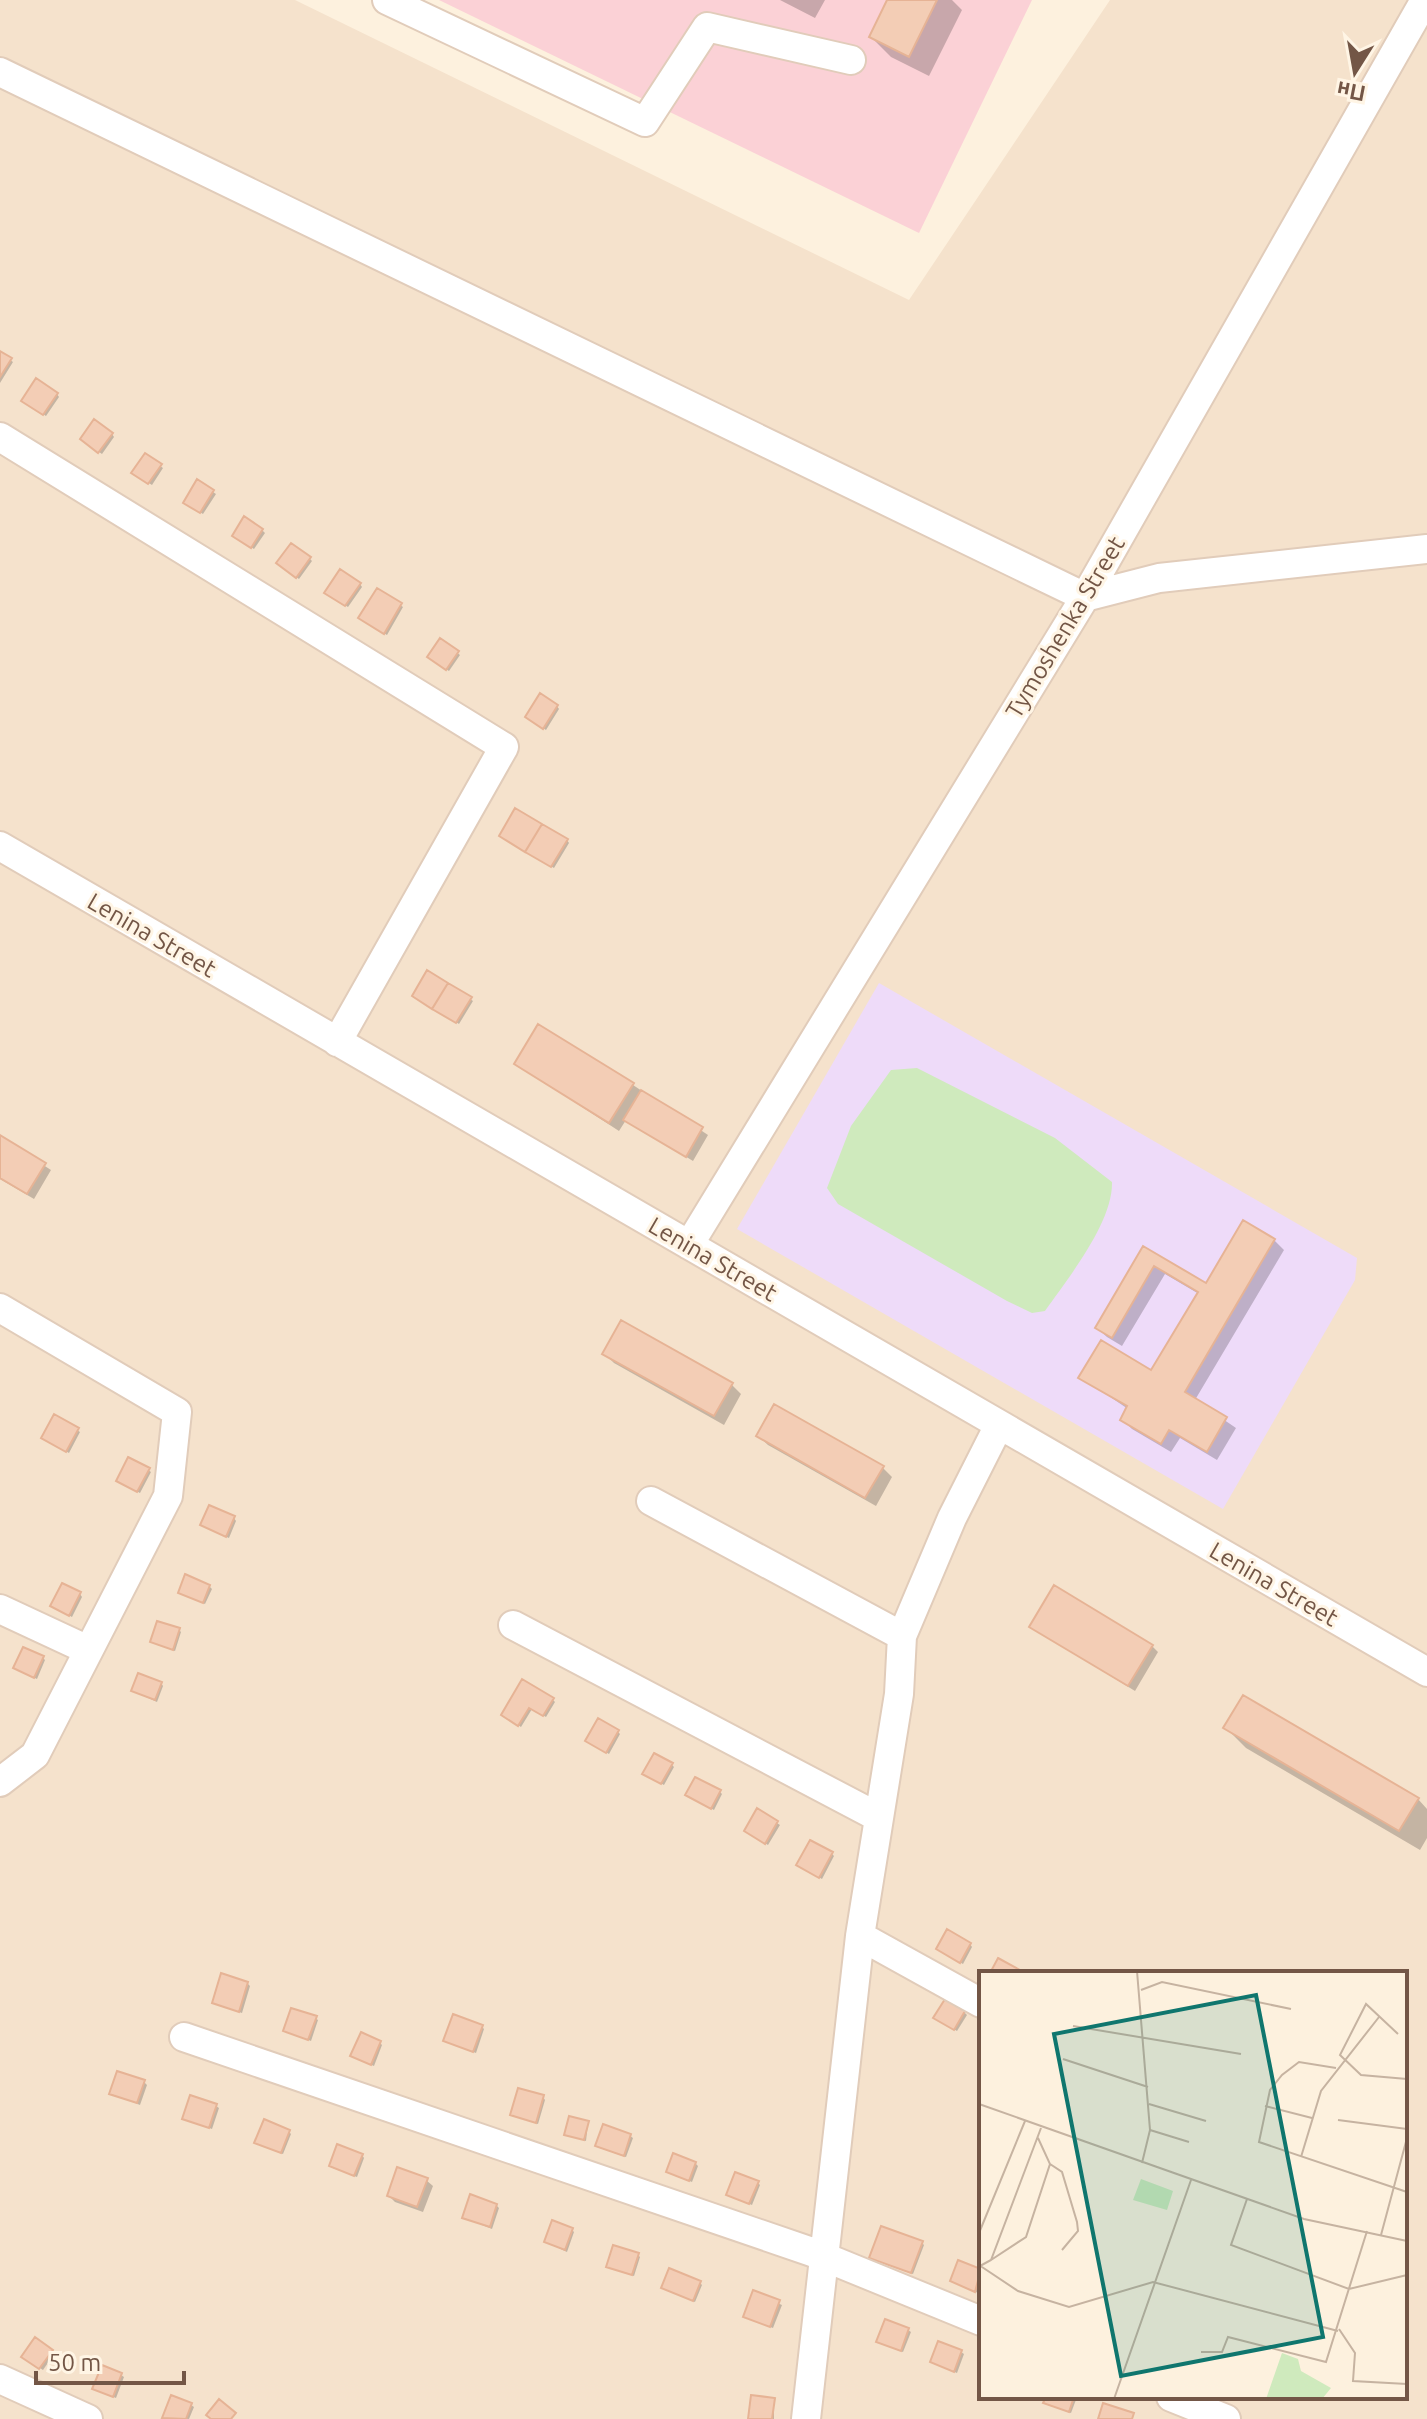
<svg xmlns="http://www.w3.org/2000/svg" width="1427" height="2419" viewBox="0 0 1427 2419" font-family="Ubuntu,sans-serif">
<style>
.residential{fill:#f5e2cc;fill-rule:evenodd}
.education{fill:#eedbf9}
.medical{fill:#fbd1d6}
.green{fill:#cfeabd}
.shadow{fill:#0003}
.building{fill:#f3cdb5;stroke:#e6b395;stroke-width:2}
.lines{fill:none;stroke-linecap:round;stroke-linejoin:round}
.minor-casing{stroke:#e1ccba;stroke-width:32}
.minor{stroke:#fff;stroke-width:28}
.labels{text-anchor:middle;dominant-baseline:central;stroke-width:6;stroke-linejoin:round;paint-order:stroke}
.street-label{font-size:24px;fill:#735646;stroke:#fff5e5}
.inset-road{fill:none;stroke:#c6b3a1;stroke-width:2}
.view{fill:#0f766e;fill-opacity:0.15;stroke:#0f766e;stroke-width:4}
.inset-edge{fill:none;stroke:#735646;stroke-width:4}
</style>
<rect width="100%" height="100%" fill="#fdf1de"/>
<path class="residential" d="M0 0H295L909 300 1110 0H1427V2419H0ZM981 1973H1405V2397H981Z"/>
<path class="education" d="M879 983 1357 1258 1355 1280 1223 1509 737 1229Z"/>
<path class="medical" d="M439 0H1032L919 233Z"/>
<path class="green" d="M917 1068 1055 1138 1112 1182C1113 1223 1068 1278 1045 1311L1032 1313 1007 1301 838 1204 827 1188 851 1126 891 1070Z"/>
<path class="shadow" d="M780 0H825L815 18Z
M889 0H952L962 10 929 76 891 57 871 37Z
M0 353 13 362 0 383Z
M57 394 59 397 46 416 26 403Z
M112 434 114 437 102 454 85 442Z
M146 456 163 468 152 485 136 475Z
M198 482 216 494 203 514 188 505Z
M262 530 265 533 254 549 237 538Z
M310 559 312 561 299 579 281 566Z
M360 584 362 587 348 607 329 595Z
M378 591 403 607 387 635 363 621Z
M441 641 460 655 449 671 432 660Z
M557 706 559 709 546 730 530 719Z
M504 839 567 840 569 843 554 868Z
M417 998 470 999 473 1001 459 1024Z
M516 1064 633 1085 708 1135 693 1161 626 1120 619 1131Z
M0 1137 51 1170 34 1199 0 1179Z
M1274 1240 1284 1250 1195 1400 1236 1428 1217 1460 1180 1438 1171 1452 1132 1429 1122 1419 1128 1409 1081 1377 1152 1373 1199 1294 1165 1274 1122 1346 1107 1337 1097 1328 1144 1249 1206 1286Z
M605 1354 732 1385 741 1394 724 1425 614 1363Z
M55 1417 80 1432 69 1453 46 1440Z
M758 1436 882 1467 892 1477 876 1506 768 1445Z
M148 1470 151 1472 140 1493 121 1483Z
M234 1518 236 1521 229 1538 205 1527Z
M209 1586 212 1589 205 1604 180 1592Z
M80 1594 82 1597 72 1617 55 1608Z
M1031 1627 1152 1646 1158 1652 1135 1691Z
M179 1630 181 1632 175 1651 152 1642Z
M43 1658 45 1660 37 1679 18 1670Z
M161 1683 163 1686 157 1702 133 1691Z
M553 1700 555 1702 546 1717 532 1709 521 1727 503 1715Z
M1226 1728 1418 1799 1427 1809V1838L1420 1850 1246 1748Z
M618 1732 620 1734 609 1754 590 1743Z
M672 1765 674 1767 664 1785 647 1776Z
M720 1792 722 1794 714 1810 690 1797Z
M758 1811 780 1825 768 1845 749 1833Z
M832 1854 834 1856 822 1879 801 1867Z
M970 1944 972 1947 963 1964 941 1952Z
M247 1983 250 1986 242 2013 214 2003Z
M964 2012 967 2015 957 2031 938 2020Z
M315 2018 318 2020 311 2041 285 2030Z
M482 2027 484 2029 476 2053 446 2041Z
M380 2043 382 2045 374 2066 355 2058Z
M144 2082 147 2085 140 2105 111 2093Z
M543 2097 545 2100 538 2124 513 2115Z
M216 2106 219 2108 212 2129 184 2118Z
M588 2123 586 2141 566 2134Z
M289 2132 291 2134 283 2154 259 2145Z
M630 2136 633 2138 626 2157 600 2148Z
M362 2155 364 2158 357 2177 333 2168Z
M695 2163 698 2166 692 2182 668 2172Z
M426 2180 433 2186 423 2212 395 2202 389 2196Z
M758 2183 760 2185 752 2205 728 2195Z
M496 2205 499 2208 492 2229 465 2218Z
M572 2230 574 2232 567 2252 546 2242Z
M922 2243 924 2245 913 2274 872 2258Z
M638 2255 640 2257 634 2276 609 2266Z
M960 2262 981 2271 978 2293 952 2281Z
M700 2283 702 2285 695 2302 664 2288Z
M754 2293 782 2305 773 2328 745 2317Z
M908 2330 911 2332 903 2352 878 2341Z
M52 2352 54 2354 43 2370 26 2359Z
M961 2352 964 2354 957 2373 932 2362Z
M121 2375 124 2377 116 2398 94 2389Z
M1048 2397H1077L1071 2413 1048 2405Z
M774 2400V2419H750Z
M191 2405 194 2407 189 2419 164 2417Z"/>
<path class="building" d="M887 0H937L909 57 869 37Z
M0 351 12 358 0 377Z
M36 378 58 393 43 415 21 401Z
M94 419 113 433 98 453 80 439Z
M145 453 162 464 148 484 131 473Z
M197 479 214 490 200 513 183 503Z
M244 516 263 529 251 548 232 536Z
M291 543 311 557 296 578 276 563Z
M340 569 361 583 345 606 324 593Z
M377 588 402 603 384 634 358 618Z
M440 638 459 651 446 670 427 657Z
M540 693 558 705 543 729 525 717Z
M515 808 542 824 525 852 499 836Z
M542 824 568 839 551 867 525 852Z
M427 970 448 983 432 1009 412 996Z
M448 983 472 997 456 1023 432 1009Z
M538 1024 634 1083 609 1123 514 1064Z
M641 1090 703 1127 686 1157 623 1120Z
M0 1135 46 1163 27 1194 0 1178Z
M1243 1220 1275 1239 1185 1392 1227 1417 1207 1452 1169 1430 1161 1444 1120 1420 1127 1406 1078 1378 1101 1340 1151 1370 1198 1292 1154 1266 1112 1338 1095 1328 1143 1246 1206 1283Z
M621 1320 733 1383 714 1416 602 1354Z
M774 1404 884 1466 865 1498 756 1436Z
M54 1414 79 1428 66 1452 41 1438Z
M128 1457 150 1468 137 1492 116 1481Z
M209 1505 235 1516 226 1537 200 1525Z
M185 1574 210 1585 203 1603 178 1593Z
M62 1583 81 1592 69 1616 50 1606Z
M1054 1585 1153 1645 1128 1686 1029 1627Z
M157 1621 180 1628 173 1650 150 1642Z
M23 1647 44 1656 34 1678 13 1668Z
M138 1673 162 1682 155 1700 131 1691Z
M522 1679 554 1698 543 1716 529 1708 518 1726 501 1715Z
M1243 1695 1419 1798 1399 1831 1223 1728Z
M598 1718 619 1730 606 1753 585 1741Z
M654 1753 673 1763 661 1784 642 1774Z
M695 1777 721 1790 711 1809 685 1795Z
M757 1808 778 1821 765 1844 744 1831Z
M810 1840 833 1852 819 1878 796 1865Z
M947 1929 971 1943 960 1963 936 1949Z
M998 1958 1020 1970 1018 1973H990Z
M221 1973 248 1982 239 2012 212 2003Z
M945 1999 965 2011 954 2030 933 2018Z
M291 2008 317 2016 308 2040 283 2031Z
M453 2014 483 2025 473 2052 443 2041Z
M361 2032 381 2041 371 2065 350 2056Z
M117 2071 145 2080 137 2103 109 2094Z
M518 2088 544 2095 536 2123 510 2115Z
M190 2095 217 2104 209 2128 182 2119Z
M569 2116 589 2121 584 2140 564 2135Z
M264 2119 290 2130 281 2153 254 2143Z
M603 2124 631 2134 624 2156 595 2146Z
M337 2144 363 2154 354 2176 329 2166Z
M673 2153 696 2162 689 2181 666 2172Z
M397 2167 428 2178 417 2207 387 2196Z
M735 2172 759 2181 749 2204 726 2195Z
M470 2194 497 2204 490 2227 462 2218Z
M552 2220 573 2228 565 2250 544 2242Z
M881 2226 923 2241 911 2273 869 2258Z
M613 2245 639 2253 632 2275 606 2267Z
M958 2260 981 2269 975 2292 950 2281Z
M669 2268 701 2281 693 2301 661 2288Z
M753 2290 780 2300 770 2327 743 2317Z
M885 2319 909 2328 901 2351 876 2342Z
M35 2337 53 2350 39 2369 21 2357Z
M938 2341 962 2350 954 2372 930 2362Z
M102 2365 122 2373 113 2397 92 2389Z
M171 2395 192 2403 186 2419 162 2418Z
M751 2395 775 2398 772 2419H748Z
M1046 2397H1074L1069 2412 1043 2403Z
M219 2399 236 2413 231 2419H211L206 2415Z
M1103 2403 1134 2413 1132 2419H1098Z"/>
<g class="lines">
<g class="minor-casing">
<path id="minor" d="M387 0 645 122 707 27 851 60
M0 72 1085 597 1159 578 1427 549
M0 437 504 747 337 1042
M0 846 1427 1672
M689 1245 1085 597 1425 0
M0 1308 177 1412 168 1496 35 1755 0 1782
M651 1501 902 1636
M0 1609 88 1650
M513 1625 878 1817
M860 1936 981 2003
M184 2037 812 2252 981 2321
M0 2379 88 2419
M1171 2397 1226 2419
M806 2419 860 1936 899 1694 902 1636 952 1518 999 1425"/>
</g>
<use href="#minor" class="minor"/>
</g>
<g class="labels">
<g class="street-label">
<text transform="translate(1065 627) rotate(-59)">Tymoshenka Street</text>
<text transform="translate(152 935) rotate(30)">Lenina Street</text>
<text transform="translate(713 1259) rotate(30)">Lenina Street</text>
<text transform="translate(1274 1584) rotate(30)">Lenina Street</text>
</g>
</g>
<g transform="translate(979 1971)">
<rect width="428" height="428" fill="#fdf1de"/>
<path d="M162 208 194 220 188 239 154 229ZM303 382 319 388 322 400 352 417 343 428H287Z" fill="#cfeabd"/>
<path class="inset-road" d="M158 0 171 159 163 192M162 19 183 11 312 38M94 55 262 83M419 63 387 33 361 84 382 104 428 108M84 88 169 116M357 97 320 91 303 104 291 119 280 171 428 221M0 133 325 248 428 270M170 133 227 150M286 135 333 147M359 149 428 158M171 159 210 171M322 186 342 120 400 46M71 193 83 201 98 251 99 260 83 279M268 228 252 274 370 318 428 304M0 262 46 150M402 264 428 167M12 289 47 266 71 193 59 167M0 294 39 320 90 336 174 311 359 360M1 295 12 289 62 157M360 358 376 382 374 410 428 413M222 381H243L249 366 347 391 388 260M135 428 212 209"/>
<path class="view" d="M277 24 344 366 142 405 75 63Z"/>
<rect width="428" height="428" class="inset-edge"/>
</g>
<g transform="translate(1355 72) rotate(191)" stroke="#fff5e5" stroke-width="6" paint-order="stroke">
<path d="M0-6L14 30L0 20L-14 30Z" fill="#735646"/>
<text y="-12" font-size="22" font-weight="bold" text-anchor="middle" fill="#735646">Пн</text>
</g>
<path d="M36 2371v12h148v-12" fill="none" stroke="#735646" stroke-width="4"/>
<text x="48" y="2371" font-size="24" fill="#735646" stroke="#fff5e5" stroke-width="6" paint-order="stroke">50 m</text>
</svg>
